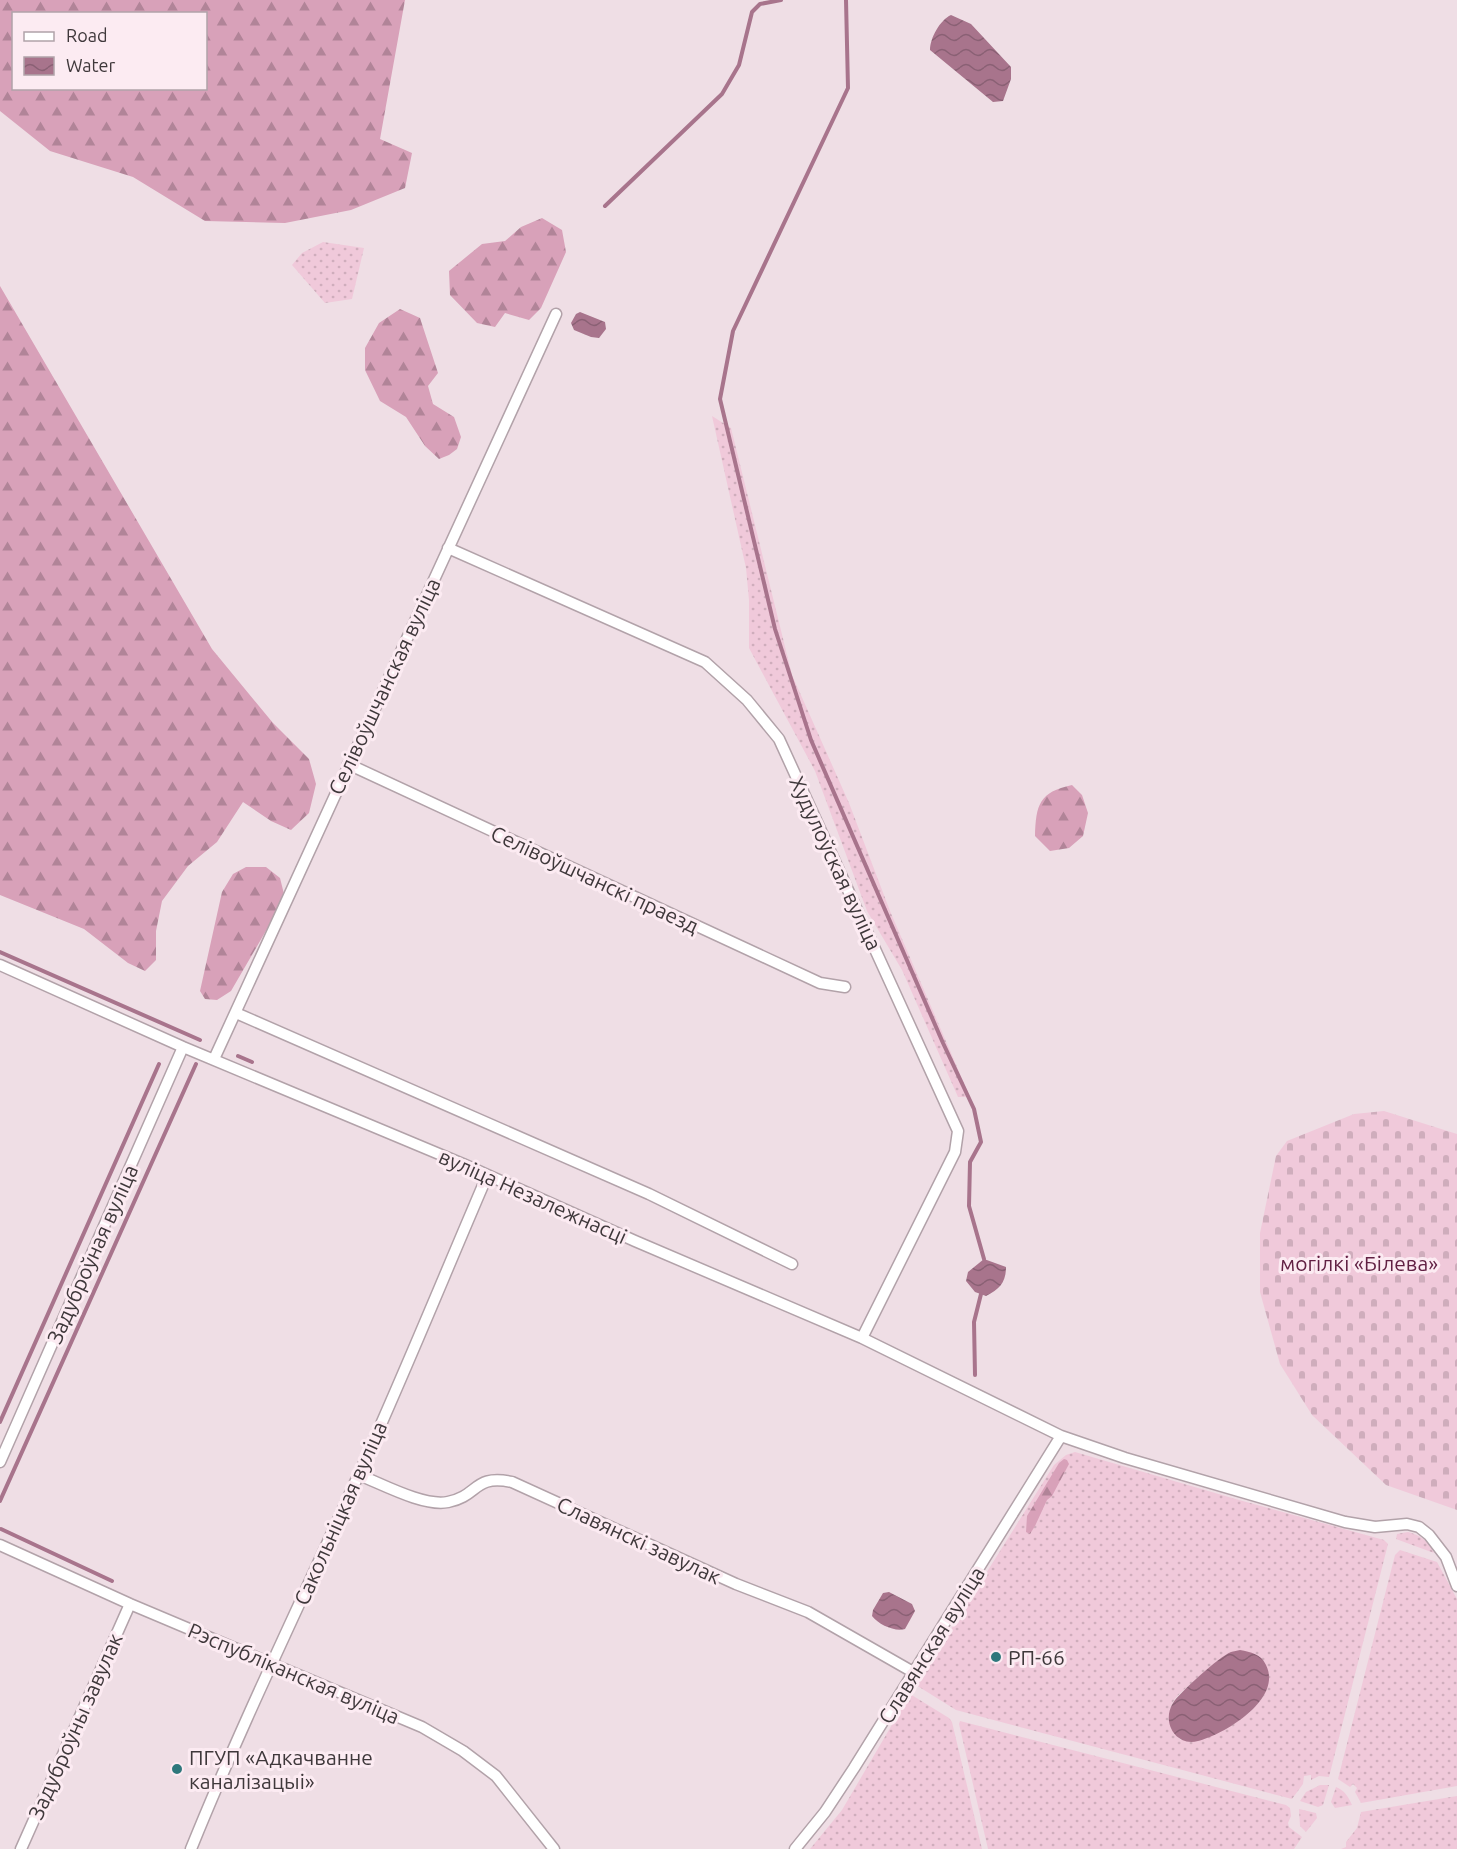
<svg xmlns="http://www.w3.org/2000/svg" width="1457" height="1849" viewBox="0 0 1457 1849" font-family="Ubuntu,sans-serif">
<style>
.grass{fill:url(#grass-dots);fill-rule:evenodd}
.forest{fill:url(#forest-firs);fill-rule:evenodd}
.cemetery{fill:url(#cemetery-stones)}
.water{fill:url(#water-waves)}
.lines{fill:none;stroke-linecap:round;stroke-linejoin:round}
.stream{stroke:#a8748c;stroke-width:4}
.minor-casing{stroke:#b2a2a9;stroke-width:13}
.minor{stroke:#fff;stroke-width:10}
.poi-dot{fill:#2e787c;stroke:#fcebf2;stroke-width:2}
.labels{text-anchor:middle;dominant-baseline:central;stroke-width:6;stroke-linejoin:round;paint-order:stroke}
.street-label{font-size:21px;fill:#3f383b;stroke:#fcebf2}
.park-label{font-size:21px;fill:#612043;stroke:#fcebf2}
.poi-label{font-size:21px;fill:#3f383b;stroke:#fcebf2;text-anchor:start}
</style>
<defs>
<pattern id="grass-dots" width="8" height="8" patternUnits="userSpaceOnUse" patternTransform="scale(1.5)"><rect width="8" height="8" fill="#f0c9da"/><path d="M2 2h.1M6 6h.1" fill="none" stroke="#cfadbc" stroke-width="1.8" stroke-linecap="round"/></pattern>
<pattern id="forest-firs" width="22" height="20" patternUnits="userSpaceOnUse" patternTransform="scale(1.5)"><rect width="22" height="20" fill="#d8a1b9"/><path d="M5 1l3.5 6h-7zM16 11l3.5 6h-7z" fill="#b18498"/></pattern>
<pattern id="cemetery-stones" width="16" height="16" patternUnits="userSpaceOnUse" patternTransform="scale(1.5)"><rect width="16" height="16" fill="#f0c9da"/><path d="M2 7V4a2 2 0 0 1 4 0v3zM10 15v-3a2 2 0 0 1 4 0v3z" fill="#cfadbc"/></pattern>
<pattern id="water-waves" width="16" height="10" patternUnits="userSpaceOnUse" patternTransform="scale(1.5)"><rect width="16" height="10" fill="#a8748c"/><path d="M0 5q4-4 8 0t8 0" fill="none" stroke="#8a6074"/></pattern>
</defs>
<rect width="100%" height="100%" fill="#efdee5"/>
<path class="grass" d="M323 242 364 248 352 299 325 303 292 265 302 253Z
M712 416 731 428 792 675 849 803 890 911 970 1097H958L902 970 867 911 815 771 749 648V600L746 568Z
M1075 1452 1239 1500 1384 1540 1388 1544 1329 1777 1319 1776 1311 1780V1775L1304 1776 1303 1784 1292 1799 956 1710 916 1685 1054 1465 1066 1455ZM1230 1652 1263 1697 1250 1712 1232 1725 1181 1740C1170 1731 1166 1716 1173 1702 1180 1690 1217 1663 1230 1652Z
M1408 1532C1422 1536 1428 1541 1434 1553L1396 1539 1397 1534Z
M1400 1550 1437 1562 1457 1599V1786L1361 1803 1355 1792 1357 1788 1353 1784 1350 1787 1338 1779 1395 1555Z
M910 1694 949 1718 952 1722 982 1849H810L842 1810Z
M960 1721 1286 1805 1290 1808 1291 1816 1288 1823 1289 1827 1302 1837 1294 1849H988L959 1724Z
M1320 1785H1329L1323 1805 1318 1807 1300 1801 1306 1792Z
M1336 1787C1345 1791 1348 1796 1352 1805L1335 1808 1331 1802Z
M1457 1796V1849H1341L1346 1847V1842L1357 1828 1361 1812Z
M1299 1809 1316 1813 1317 1818 1306 1832 1300 1826Z"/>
<path class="forest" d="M0 0H405L380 139 412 153 405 188 351 210 285 223 205 221 133 177 50 151 0 111ZM14 14H206V88H14Z
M542 218 562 230 566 252 541 308 529 320 505 313 495 327 477 323 450 295 449 271 482 244 505 241 521 227Z
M0 286 212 649 273 723 309 759 316 784 309 813 291 830 271 821 243 802 217 842 188 866 162 901 156 931V960L145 971 128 963 84 929 0 895Z
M400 309 420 318 438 373 428 386 433 404 454 417 461 437 457 449 449 455 439 459 425 446 406 417 380 401 365 370V348L379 323Z
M1072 785 1082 795 1088 813 1083 836 1069 848 1050 851 1035 836C1036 805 1039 792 1072 785Z
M246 867H266L280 878 284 894 267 929 231 991 217 1000 205 999 200 991 222 892 233 874Z
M1064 1459 1067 1460 1069 1464 1052 1496 1047 1500 1035 1526 1030 1534 1026 1532 1027 1516 1059 1463Z"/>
<path class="cemetery" d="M1384 1111 1457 1134V1510L1386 1485 1312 1415 1280 1364 1260 1292V1233L1276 1156 1287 1141 1354 1114Z"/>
<path class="water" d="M951 15 971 24 1011 67V79L1003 101 993 102 930 50C930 38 940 20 951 15Z
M580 312 605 322 606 329 599 338 591 337 574 330 571 323 576 314Z
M984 1259 1006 1267C1006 1282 1000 1289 986 1296L975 1292 966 1281 968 1272Z
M889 1592 912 1604 915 1611 905 1629C895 1632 879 1625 872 1616L873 1610 883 1593Z
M1240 1650C1251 1652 1261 1654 1266 1665 1283 1699 1225 1734 1198 1741 1176 1747 1161 1722 1173 1703 1179 1693 1220 1656 1231 1652 1234 1651 1237 1651 1240 1650Z"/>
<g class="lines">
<path class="stream" d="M846 0 848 88 733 331 720 399 775 629 811 740 943 1043 974 1109 981 1142 970 1162 969 1206 984 1259
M605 206 722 94 739 65 752 12 760 4 781 0
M0 952 200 1040
M238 1056 252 1062
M975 1375 974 1322 981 1294
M0 1422 159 1064
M0 1501 196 1064
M1 1529 112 1581"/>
<g class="minor-casing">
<path id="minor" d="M448 548 705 662 747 700 779 739 958 1131 955 1152 862 1338
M348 764 820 983 845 987
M0 965 183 1047 463 1164 635 1241 862 1338 1061 1436 1125 1458 1345 1522 1375 1527 1407 1524 1419 1527 1429 1535 1446 1557 1457 1586
M236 1013 649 1194 792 1264
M214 1059 556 314
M0 1462 183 1047
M359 1475C382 1484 424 1507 448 1502 479 1496 473 1474 512 1482L736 1584 808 1612 913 1672
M0 1545 130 1604 422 1727 463 1751 496 1776 554 1849
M21 1849 130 1604
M191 1849C242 1723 302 1600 358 1476 403 1377 444 1276 487 1176
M795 1849 825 1812 854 1768 1061 1436"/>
</g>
<use href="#minor" class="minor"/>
</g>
<g class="poi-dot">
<circle cx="996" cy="1657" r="6"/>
<circle cx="177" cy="1769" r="6"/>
</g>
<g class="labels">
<g class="street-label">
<text transform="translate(384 686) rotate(-65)">Селівоўшчанская вуліца</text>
<text transform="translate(836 863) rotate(65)">Худулоўская вуліца</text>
<text transform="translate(595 879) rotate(25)">Селівоўшчанскі праезд</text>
<text transform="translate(533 1196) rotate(24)">вуліца Незалежнасці</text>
<text transform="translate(92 1254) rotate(-66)">Задуброўная вуліца</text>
<text transform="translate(340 1513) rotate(-66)">Сакольніцкая вуліца</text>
<text transform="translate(639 1540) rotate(25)">Славянскі завулак</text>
<text transform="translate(931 1645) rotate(-58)">Славянская вуліца</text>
<text transform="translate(294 1673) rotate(23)">Рэспубліканская вуліца</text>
<text transform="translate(75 1726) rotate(-66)">Задуброўны завулак</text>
</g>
<g class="park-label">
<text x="1359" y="1263">могілкі «Білева»</text>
</g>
<g class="poi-label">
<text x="1008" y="1657">РП-66</text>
<text x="189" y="1757">ПГУП «Адкачванне<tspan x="189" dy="24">каналізацыі»</tspan></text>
</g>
</g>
<rect x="12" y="12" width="195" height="78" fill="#fcebf2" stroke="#b0a3a9" stroke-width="1.5"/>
<rect x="24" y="32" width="30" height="9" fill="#ffffff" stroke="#b0a3a9" stroke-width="1.5"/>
<text x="66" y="42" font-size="18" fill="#3f383b">Road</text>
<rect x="24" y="57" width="30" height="18" fill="url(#water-waves)" stroke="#b0a3a9" stroke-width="1.5"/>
<text x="66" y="72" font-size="18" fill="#3f383b">Water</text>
</svg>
